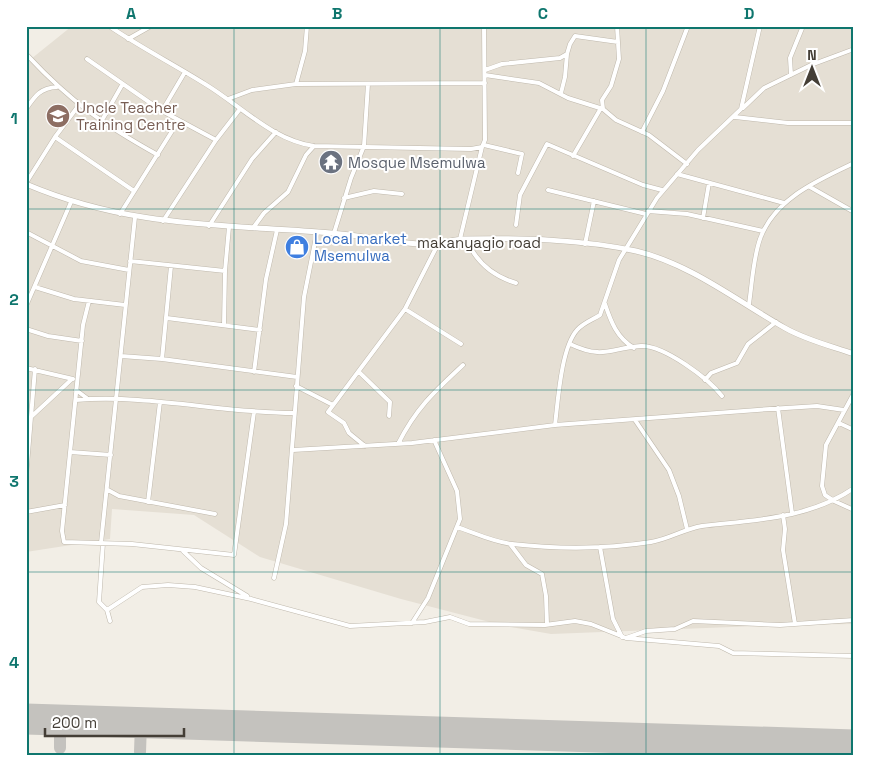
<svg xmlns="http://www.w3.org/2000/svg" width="880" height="781" viewBox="0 0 880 781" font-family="'Space Grotesk',sans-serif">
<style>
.residential{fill:#e5dfd4}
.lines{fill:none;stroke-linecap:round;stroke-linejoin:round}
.taxiway{stroke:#c4c2be;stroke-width:12}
.runway{stroke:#c4c2be;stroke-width:31}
.minor-casing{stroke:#bfb8ac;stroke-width:5}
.tertiary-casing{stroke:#bfb8ac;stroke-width:6}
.minor{stroke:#fff;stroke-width:4}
.tertiary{stroke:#fff;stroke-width:5}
.grid{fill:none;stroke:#0f766e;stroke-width:1;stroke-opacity:0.55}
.labels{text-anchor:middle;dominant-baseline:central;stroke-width:4;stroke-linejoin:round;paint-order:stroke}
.education-label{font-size:15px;fill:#785e54;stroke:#fff;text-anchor:start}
.worship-label{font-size:15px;fill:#5b616d;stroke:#fff;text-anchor:start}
.shop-label{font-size:15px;fill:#366cbe;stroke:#fff;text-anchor:start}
.street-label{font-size:15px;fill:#443e36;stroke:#fff}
.neatline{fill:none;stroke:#0f766e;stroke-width:2}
.grid-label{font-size:16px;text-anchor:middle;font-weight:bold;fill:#0f766e}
</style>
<rect width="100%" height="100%" fill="#f2eee6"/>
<path class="residential" d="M72 26H854V624L780 625 551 634 505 626 401 599 260 557 194 515 112 509 110 539 26 552V63Z"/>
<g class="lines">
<path class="taxiway" d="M60 748V720
M140 752 141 723"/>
<path class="runway" d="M26 719 854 745"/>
<g class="minor-casing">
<path id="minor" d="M109 26C140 47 173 64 205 84 240 105 272 140 314 146L471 149 482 147 485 140 484 26
M617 26 619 59 611 86 602 100 603 109 616 120 649 135 687 164
M128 39 151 26
M28 56C71 102 104 125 158 155
M87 59 162 111 216 140
M485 70 502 64 560 58 567 54 570 44 575 36 618 42
M485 75 539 83 568 98 603 109
M791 75 790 58 803 26
M296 84 305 51 307 26
M561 93 565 77 567 54
M228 99 252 90 296 84 485 83
M743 108 764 88 811 65 854 49
M26 109C35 96 40 88 57 87
M162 111 185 72
M735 117 788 123H854
M101 122 122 85
M642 132 663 91 688 26
M55 137 134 191
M484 145 522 154 518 173
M573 156 601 108
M677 174 784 203
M26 183 55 137 79 105
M810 187 854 212
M548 190 646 214
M344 198 374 191 402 194
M648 211 687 214 763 231
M120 214 179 120
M703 218 709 183
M163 221 216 140 240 109
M516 225 520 195 547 144 643 185 662 190
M209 226 252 159 276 132
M253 228 264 213 288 192 306 155 314 146
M26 232 81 261 129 270
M334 233 351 178 364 146 368 84
M460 239 482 147
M466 239C476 262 492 276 516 283
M585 244 594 201
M130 261 225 271
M35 287 74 299 125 305
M89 301 83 325 62 531 64 542 132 544 234 555 254 412
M605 304C611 322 617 338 634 348
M749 304C752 284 753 259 760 239 774 199 818 180 854 163
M26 306 71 202
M405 309 461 344
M167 318 260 330
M224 325 225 271 229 227
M26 329 48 336 82 341
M570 344C604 360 610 348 641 346 664 345 709 379 722 396
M121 356 162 359 297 377
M162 359 171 266
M26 368 73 379
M254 372 266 279 277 230
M359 372 390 402 389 416
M705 380 711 373 737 363 748 344 776 322
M296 386 333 405
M76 390 88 399
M854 393 826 445 822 486 825 495 834 501 854 510
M76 400C149 394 221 413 294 413
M778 408 792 513
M31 417 72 379
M635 420 669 470 679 496 687 529
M839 423 854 430
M555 425C558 401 561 348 577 330 583 323 592 320 600 315L619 260 657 198 698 150 741 109 760 26
M398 444C416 408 435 391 463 365
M365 446 349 433 344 423 328 412 405 309 438 244
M293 450 412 443 555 425 770 409 817 406 844 410
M70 452 111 455
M26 477 35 369
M108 490 119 496 215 514
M148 502 160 402
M26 512 65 505
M783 515 785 529 783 550 795 624
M457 527C475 533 493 542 512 544 557 549 606 549 651 542 669 539 684 529 702 526 754 520 809 519 854 488
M101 543 135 217
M103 543 99 602 107 610 110 621
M510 544 526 565 542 574 546 596 547 624
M600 547 613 619 622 637
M182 550 201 568 247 596
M274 578 286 524 304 297 317 232
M107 610 142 587 168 585 195 587 251 599 350 626 425 622 450 617 469 624 545 625 575 621 591 624 626 638 719 646 733 653 854 656
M412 623 428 598 460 519 457 491 434 440
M626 638 646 631 675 629 693 621 780 625 854 620"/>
</g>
<g class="tertiary-casing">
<path id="tertiary" d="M26 184C129 228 223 224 331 233 362 235 394 244 426 244 439 244 451 240 464 239 520 238 581 239 636 251 691 264 737 301 785 328 806 340 831 346 854 354"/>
</g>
<use href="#minor" class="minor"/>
<use href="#tertiary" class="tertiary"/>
</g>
<path class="grid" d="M234 26V755M440 26V755M646 26V755M26 209H854M26 390H854M26 572H854"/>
<defs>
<g id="school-disc" transform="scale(1.25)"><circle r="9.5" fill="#8d6e63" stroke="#fff"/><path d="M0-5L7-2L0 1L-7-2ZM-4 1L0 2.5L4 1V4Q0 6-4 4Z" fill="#fff"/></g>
<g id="temple-disc" transform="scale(1.25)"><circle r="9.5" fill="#6b7280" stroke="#fff"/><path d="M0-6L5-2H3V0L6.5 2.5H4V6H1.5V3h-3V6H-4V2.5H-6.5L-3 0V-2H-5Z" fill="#fff"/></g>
<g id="shop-disc" transform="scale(1.25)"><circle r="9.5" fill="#3f7fe0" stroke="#fff"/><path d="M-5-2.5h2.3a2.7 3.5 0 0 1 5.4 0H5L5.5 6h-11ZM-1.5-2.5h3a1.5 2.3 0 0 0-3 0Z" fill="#fff"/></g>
</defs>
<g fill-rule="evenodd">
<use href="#school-disc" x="58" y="116"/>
<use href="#temple-disc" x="331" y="162"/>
<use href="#shop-disc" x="297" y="247"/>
</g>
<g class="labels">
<g class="education-label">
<text x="76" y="107">Uncle Teacher<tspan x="76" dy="17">Training Centre</tspan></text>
</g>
<g class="worship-label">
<text x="348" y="162">Mosque Msemulwa</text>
</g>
<g class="shop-label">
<text x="314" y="238">Local market<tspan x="314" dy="17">Msemulwa</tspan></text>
</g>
<g class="street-label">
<text x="479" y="242">makanyagio road</text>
</g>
</g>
<rect width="880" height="781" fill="none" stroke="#ffffff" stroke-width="55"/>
<g transform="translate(812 68)" stroke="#ffffff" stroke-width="4" paint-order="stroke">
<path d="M0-4L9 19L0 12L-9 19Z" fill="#443e36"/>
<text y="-8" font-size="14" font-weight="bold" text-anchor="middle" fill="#443e36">N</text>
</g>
<path d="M45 728v8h139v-8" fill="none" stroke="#443e36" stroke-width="2.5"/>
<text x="52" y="728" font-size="15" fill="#443e36" stroke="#ffffff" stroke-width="4" paint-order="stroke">200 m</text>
<rect x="28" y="28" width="824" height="726" class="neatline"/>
<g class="grid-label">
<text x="131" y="19">A</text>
<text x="337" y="19">B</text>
<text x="543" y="19">C</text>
<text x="749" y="19">D</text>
<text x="14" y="124">1</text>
<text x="14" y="305">2</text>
<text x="14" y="487">3</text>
<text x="14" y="668">4</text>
</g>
</svg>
